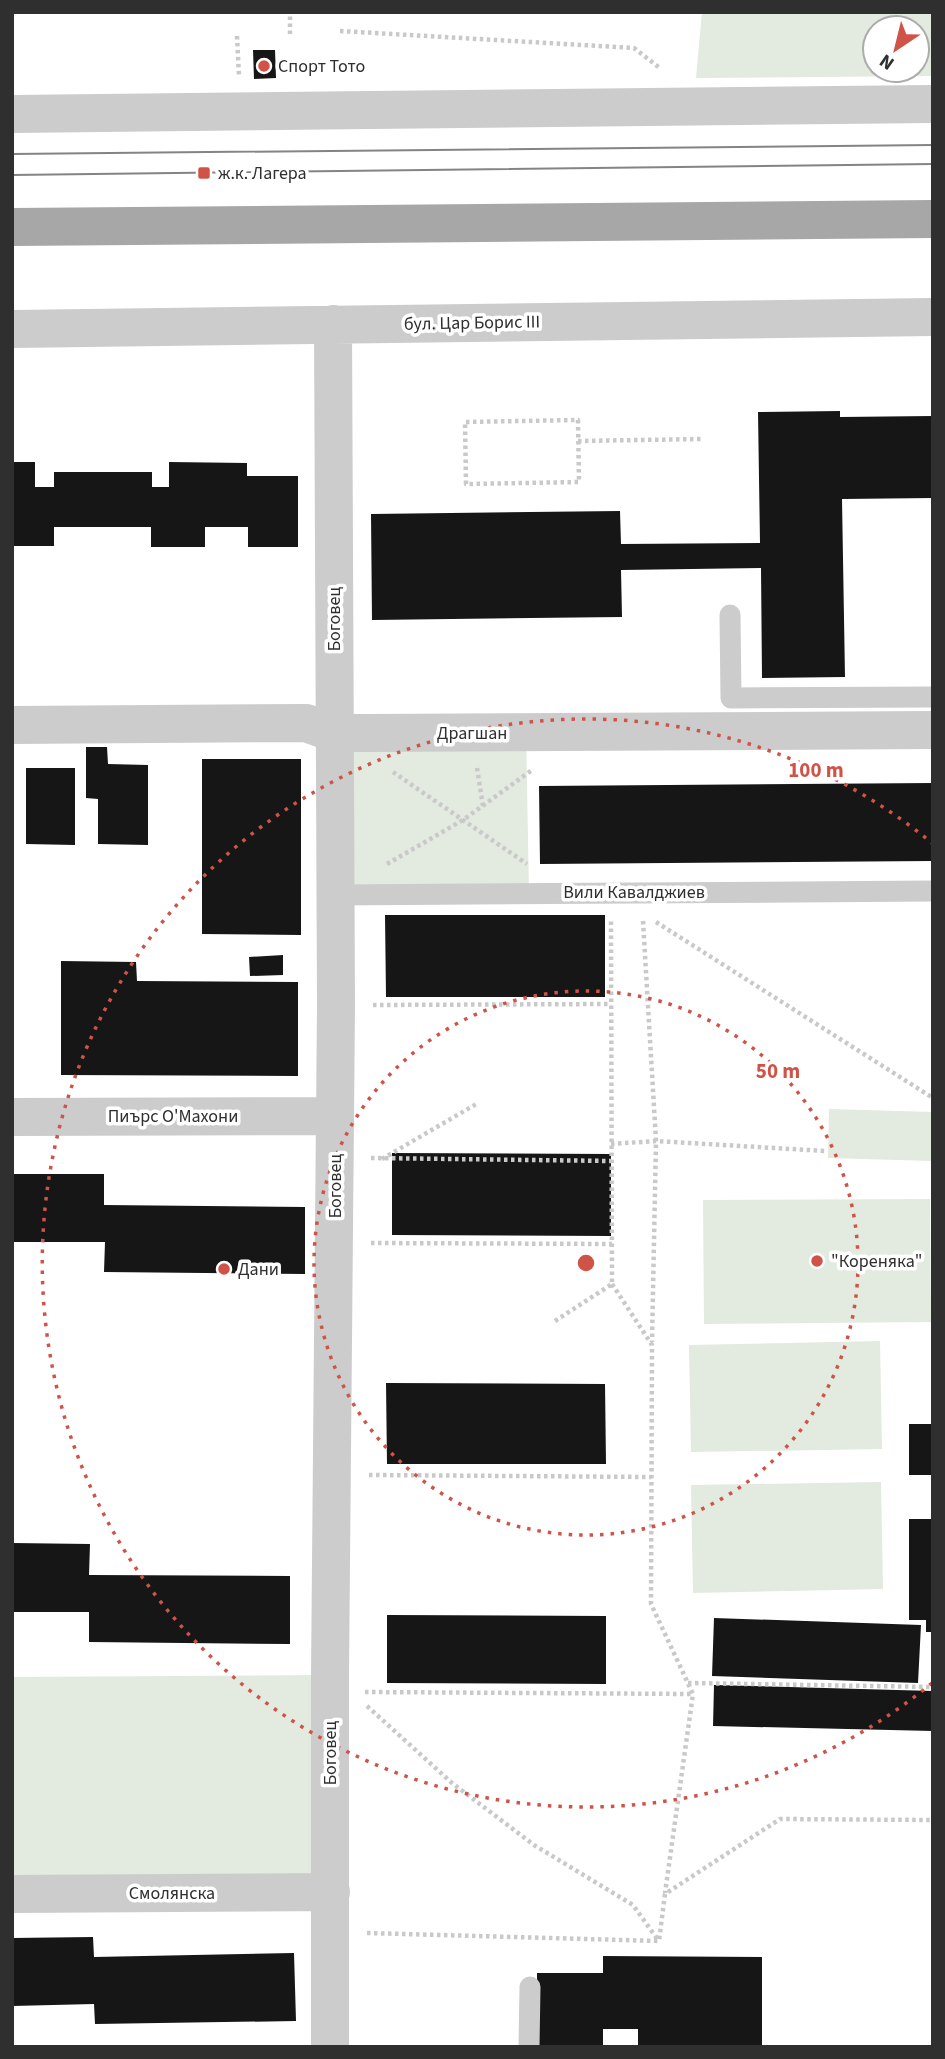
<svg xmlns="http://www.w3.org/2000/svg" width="945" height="2059" viewBox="0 0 945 2059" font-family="'Source Sans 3',sans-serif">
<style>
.green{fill:#e3eadf;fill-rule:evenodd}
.building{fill:#161616}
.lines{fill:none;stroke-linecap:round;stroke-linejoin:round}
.path{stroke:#c9c9c9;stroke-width:4.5;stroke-dasharray:3.5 3.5;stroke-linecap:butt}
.lane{stroke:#ccc;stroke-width:21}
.street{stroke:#ccc;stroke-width:38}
.primary{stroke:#a7a7a7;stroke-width:38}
.tram{stroke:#848484;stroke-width:2}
.ring{fill:none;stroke:#d05348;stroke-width:3.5;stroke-dasharray:3.5 7}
.poi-dot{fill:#d05348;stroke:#fff;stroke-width:2.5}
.labels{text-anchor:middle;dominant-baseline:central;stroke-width:7;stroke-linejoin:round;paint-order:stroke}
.poi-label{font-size:18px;fill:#2f2f2f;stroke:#fff;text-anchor:start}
.street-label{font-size:18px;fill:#2f2f2f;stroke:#fff}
.centre{fill:#d05348;stroke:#fff;stroke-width:3.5}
.ring-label{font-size:21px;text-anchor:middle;font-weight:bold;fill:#d05348;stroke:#fff;stroke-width:7;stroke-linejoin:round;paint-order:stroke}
</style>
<rect width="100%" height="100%" fill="#fff"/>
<path class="green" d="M702 12H933V76L696 78ZM875 28H917V70H875Z
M526 732 529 893 335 895 333 773 366 733Z
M829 1109 933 1112V1161L828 1158Z
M930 1199 931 1322 704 1324 703 1200Z
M880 1341 882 1449 691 1452 689 1345Z
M881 1482 883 1589 693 1593 691 1485Z
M330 1675 331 1892 12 1894V1677Z"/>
<path class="building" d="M253 50H275L276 78 254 79Z
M840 411V417L933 416V498L842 499 845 677 762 678 761 568 621 570 622 617 372 620 371 514 620 511 621 544 760 543 758 412Z
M12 462H35V487H54V472H152V487H169V462L247 463V476H298V547H248V527H205V547H151V527H54V546H12Z
M86 747H107L108 764 148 765V845L98 844V799L86 798Z
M202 759H301V935L202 934Z
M26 768H75V845L26 844Z
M933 783V861L540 864 539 786Z
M385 915H605V997H386Z
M283 955V975L250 976 249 957Z
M61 961 136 962 137 981 298 982V1076L61 1075Z
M392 1153 611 1154V1236L392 1235Z
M12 1174H104V1205L305 1207V1274L104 1272 105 1242H12Z
M386 1383 605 1384 606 1464H387Z
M909 1424H933V1475H909Z
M909 1519H933V1632H926V1620H909Z
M12 1543 90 1544 89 1575 290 1576V1644L89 1642V1612H12Z
M387 1615 606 1616V1684L387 1683Z
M714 1618 921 1625 918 1683 712 1676Z
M714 1685 933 1691V1731L713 1726Z
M93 1937 94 1957 294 1953 296 2021 95 2024 94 2004 12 2006V1938Z
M603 1956 762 1957V2047H638V2029H603V2047H537V1973H603Z"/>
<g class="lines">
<path class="path" d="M340 31 634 48 661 69
M290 34V12
M237 36 239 76
M578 420 579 482 466 484 465 422Z
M578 441 701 439
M477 768 483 806
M393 772 527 864
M387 864 463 820 532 770
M643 921 656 1141 652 1342
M656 922 933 1098
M373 1005 610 1004
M611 1144 656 1141 825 1151
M371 1158 611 1161
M382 1159 478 1103
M371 1243 612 1244
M612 1284 652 1345 651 1604 693 1694 665 1893
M555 1321 612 1284 611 921
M369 1475 651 1477
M688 1683 933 1687
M365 1692 693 1694
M367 1706 452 1783 534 1845 633 1905 658 1940
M367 1933 659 1941 665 1894 780 1819 933 1820"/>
<path class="lane" d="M730 615 731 698 933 697
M335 895 933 891
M529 2047 530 1987"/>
<path class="street" d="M12 114 933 104
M12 329 933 317
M12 725 306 723 334 733H366L933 730
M12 1117 335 1116
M12 1894 331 1892
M330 2047V1675L336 1005 333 324"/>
<path class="primary" d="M12 227 933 219"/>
<path class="tram" d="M12 154 933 145
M12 175 933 164"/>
</g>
<g class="ring">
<circle cx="586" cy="1263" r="272"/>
<path d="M932 1683A544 544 0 1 1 932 843"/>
</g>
<g class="poi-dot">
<circle cx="264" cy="66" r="7"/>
<rect x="197" y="166" width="14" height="14" rx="3.5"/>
<circle cx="817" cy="1261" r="7"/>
<circle cx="224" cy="1269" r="7"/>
</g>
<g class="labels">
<g class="poi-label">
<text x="278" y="66">Спорт Тото</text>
<text x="218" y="173">ж.к. Лагера</text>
<text x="831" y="1261">"Кореняка"</text>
<text x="238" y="1269">Дани</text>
</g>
<g class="street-label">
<text transform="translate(472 323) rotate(-1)">бул. Цар Борис III</text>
<text transform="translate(334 619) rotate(-90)">Боговец</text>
<text x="472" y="733">Драгшан</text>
<text x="634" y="892">Вили Кавалджиев</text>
<text x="173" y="1116">Пиърс О'Махони</text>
<text transform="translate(335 1186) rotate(-90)">Боговец</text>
<text transform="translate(330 1753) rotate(-90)">Боговец</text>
<text x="172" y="1893">Смолянска</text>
</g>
</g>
<circle cx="586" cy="1263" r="10" class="centre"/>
<g class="ring-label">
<text x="816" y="777">100 m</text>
<text x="778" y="1078">50 m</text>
</g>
<rect width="945" height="2059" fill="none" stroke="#2f2f2f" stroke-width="28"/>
<g transform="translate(896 49) rotate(215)"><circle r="33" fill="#ffffff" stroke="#acacac" stroke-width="2"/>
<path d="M0-5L12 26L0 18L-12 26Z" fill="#d05348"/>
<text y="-10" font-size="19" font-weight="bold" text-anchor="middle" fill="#2f2f2f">N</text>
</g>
</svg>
